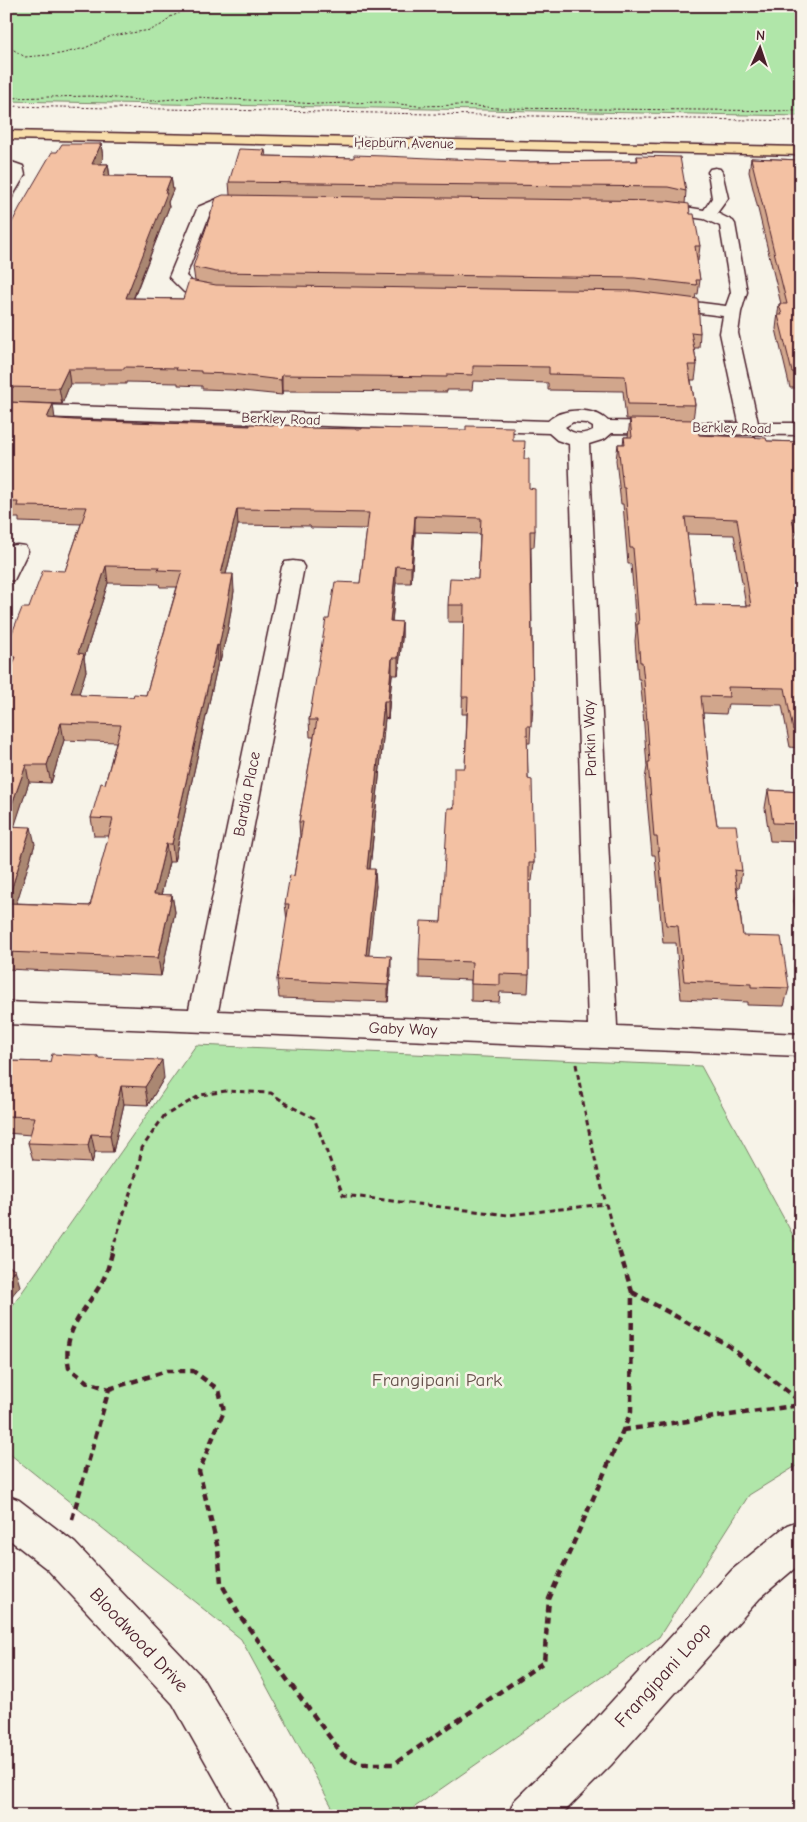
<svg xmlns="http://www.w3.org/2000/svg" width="807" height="1822" viewBox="0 0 807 1822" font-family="'Comic Neue',sans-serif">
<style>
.green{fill:#b0e6a9;stroke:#7d826a}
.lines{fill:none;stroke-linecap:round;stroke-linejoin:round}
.minor-casing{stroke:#4a1f2b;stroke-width:3}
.primary-casing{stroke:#4a1f2b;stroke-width:3}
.path-far2{stroke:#4a1f2b;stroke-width:1;stroke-dasharray:2.5 2;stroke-linecap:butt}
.path-far1{stroke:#4a1f2b;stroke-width:3;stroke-dasharray:5.5 4;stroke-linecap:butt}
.path{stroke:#4a1f2b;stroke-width:4.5;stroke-dasharray:7 5;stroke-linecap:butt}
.minor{fill:#f7f3e8;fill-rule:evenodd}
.primary{fill:#f8deab;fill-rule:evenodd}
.wall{fill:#d1a68c;stroke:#4a1f2b;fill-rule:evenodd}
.shaded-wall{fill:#aa8772;stroke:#4a1f2b}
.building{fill:#f3c1a3;stroke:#4a1f2b;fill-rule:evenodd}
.labels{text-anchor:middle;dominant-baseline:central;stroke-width:5;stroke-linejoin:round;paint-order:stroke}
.far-street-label{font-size:14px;fill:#4a1f2b;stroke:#f7f3e8}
.street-label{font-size:16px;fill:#4a1f2b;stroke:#f7f3e8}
.near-park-label{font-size:19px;fill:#64514a;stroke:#f7f3e8}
.near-street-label{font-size:19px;fill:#4a1f2b;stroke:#f7f3e8}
</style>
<rect width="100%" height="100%" fill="#f7f3e8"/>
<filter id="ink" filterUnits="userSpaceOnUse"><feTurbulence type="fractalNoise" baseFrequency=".02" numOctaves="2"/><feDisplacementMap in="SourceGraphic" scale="10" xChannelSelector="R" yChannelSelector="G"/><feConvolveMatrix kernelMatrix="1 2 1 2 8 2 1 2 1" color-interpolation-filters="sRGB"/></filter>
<g filter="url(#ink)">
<path class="green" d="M6 6H801V116L6 101Z
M196 1045 701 1066 801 1250V1463L749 1495 659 1637 402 1816H337L241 1639 6 1451V1315Z"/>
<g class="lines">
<g class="minor-casing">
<path id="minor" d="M6 160 23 166 25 175 11 199 6 201V182L11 171 6 169Z
M715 168 720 169 722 172 728 198 717 213 733 221 735 224 747 292 741 312 738 333 758 423H801V435L612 433 605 439 589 444 617 1026 801 1034V1056L6 1024V1002L189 1009 282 567 285 562 293 561 301 562 304 567 218 1011 588 1025 569 444 557 440 549 433 6 416V404L548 421C562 407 594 407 608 421L739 423 720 333 723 316 661 308 655 307 652 303 655 299 661 298 726 306 731 292 720 226 704 219 654 212 649 210 646 207 649 204 654 202 704 210 712 198 708 172 710 169ZM573 422 586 423 593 427V430C583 435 573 435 565 427Z
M251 196 256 198 259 201 256 204 224 207 210 213 186 276 195 284 229 289 231 293 229 297 223 298 184 292 169 277 198 207 222 197Z
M17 545 25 546 28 551 14 580 6 581V551L9 546Z
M6 1495 19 1500 75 1543 201 1676 275 1801 281 1816H236L173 1704 47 1569 6 1537Z
M801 1520V1563L760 1598 611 1765 560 1816H508L514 1801 581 1735 732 1570 787 1525Z"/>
</g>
<g class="primary-casing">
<path id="primary" d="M6 131 801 147V155L6 139Z"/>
</g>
<path class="path-far2" d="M6 45 25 57 60 54 85 48 111 36 151 30 163 24 170 17 196 6
M6 98 92 96 151 101 196 97 318 104 380 102 418 106 465 105 497 108 801 111
M6 106 801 121"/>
<path class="path-far1" d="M576 1064C587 1127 601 1190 619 1251
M112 1251 138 1168 142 1148 164 1116 201 1095 226 1091 271 1093 290 1106 314 1118 343 1195 508 1215 605 1204"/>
<path class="path" d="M632 1292 726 1344 801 1402
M109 1389 167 1371H193L219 1390 224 1411 199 1471 218 1549 221 1583 240 1616 343 1755 361 1764H394L544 1662 549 1599 631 1412 632 1292 619 1250
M623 1430 801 1405
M72 1519 109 1389 87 1382 69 1368C61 1329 86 1311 103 1280 108 1271 110 1259 113 1250"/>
<use href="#minor" class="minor"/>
<use href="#primary" class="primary"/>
</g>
<path class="wall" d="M101 144 103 158 100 164H108L110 176 171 177 173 190 168 202 169 207 134 298 183 299 195 281 193 267 230 195 229 182 265 150 266 156 522 162 637 161V156L686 191 685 204 690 214 700 246 698 261H697L700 280 698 294H696L695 299 700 333 699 348H694L697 365 695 380H691L695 405 693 420 699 435 767 441 801 442V527H798L796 535H795L801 562V764L798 748 790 747 782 705 728 704 726 714 703 713 708 764 717 825 742 871 739 888H737L743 936 789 988 784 1006 747 1005V1002L681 999 676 943H663L655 855H652L645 779 647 767 642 698 640 679H638L635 641 636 631 633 587 631 564H628L623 504H621L616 460 618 444H623L624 437H628L630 419H626L623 391 548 390V383L473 381 472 390H447V392L282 391V395L232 390 202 389V386L178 385V383L126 382V384H70L62 404 6 402V234L57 152ZM687 534 734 535 746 606 696 605Z
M751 158 801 160V388H790L776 329 779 304H781L749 172Z
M6 402 55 418 73 420 250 426H302V428L513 441 524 459 535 531 534 547H531L533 704 532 721H531L530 743H527L528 779 534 863 532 881H529V975L528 993 500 992 499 1002 471 1001V980L419 978V960L441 922 453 808 465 768 467 714H462L464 622H448V605L478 579 480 534 415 532 411 583H396L392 622H402V639L398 675H392L388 719 385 718 370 869 376 886 368 955 391 974 388 1002 279 998 277 980 287 921 285 904 294 876 300 838 299 822 314 737H310L309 720 329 619 360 583 367 529 311 528 310 526 238 525 226 574 234 591 228 629 220 662H218L174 862H169L161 895H172L175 912 161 976 6 969V683L10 673H7L6 672V648L29 608 65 571 81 524 19 522V518H6ZM108 583 159 584 160 587H177L146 695 133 697 81 696 79 693 86 671 84 658ZM64 740 116 742 105 784 91 818 94 836H109L90 906 16 903 35 844 14 826 29 782 51 783Z
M768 790 801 792V842L770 841 765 808Z
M798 883H801V939L794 901Z
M98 1056V1058L164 1078 148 1105 124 1104 113 1152H95L92 1163 33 1160 28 1143 31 1135 6 1133V1061L50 1062Z"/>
<path class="shaded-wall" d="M101 144 103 158 94 177 92 164Z
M108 164 110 178 103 176Z
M171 177 173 190 168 202 169 207 128 312 126 298Z
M68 369 70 384 62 404 59 388Z
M282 375V395L281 380Z
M53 404 55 419 47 418Z
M237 509 238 525 222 590 221 574Z
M415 516V532L411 583V567Z
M106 566 108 583 84 658 86 671 74 710 71 693 78 653Z
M396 566V583L390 638V621Z
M233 574 234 591 228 629 220 662 219 646Z
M402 622V639L398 675V658Z
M217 645 218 662 174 862 172 844Z
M392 658V675L388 719V701Z
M384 701 385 718 368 886 367 869Z
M61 723 64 740 51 783 47 765Z
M26 765 29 782 9 843 6 833V821Z
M31 827 35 844 11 921 7 903Z
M166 844 169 862 157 912 154 894Z
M375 869 376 886 367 973 366 955Z
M172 895 175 912 161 976 158 958Z
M391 956V974L388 1002V985Z
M162 1060 164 1078 148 1105 145 1087Z
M121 1086 124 1104 113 1152 110 1135Z
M91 1134 95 1152 92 1163 88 1145Z
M15 1269 20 1286 6 1303V1280Z"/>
<path class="building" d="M62 144H101L92 164H108L103 176 171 177 165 193H167L126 298 183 299 189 280 216 285 635 291 698 299 700 333 691 332 697 365H688L695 405 628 404 625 376 549 374V367L473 366V375L447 374V377L282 375 281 380 231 374 201 373V371L176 370 177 368 124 367V369H68L59 388 6 387V234L20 207 52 152H57Z
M239 149 265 150 263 156 354 158V155L384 156 522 162 638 161 637 156 680 157 686 191 668 187 229 182Z
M751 158 801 160V373L792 372 778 315H782L779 304H787Z
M223 195 667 201 689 204 690 214H694L700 246H695L700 280H696L697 285 635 278 216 272 193 267 216 198Z
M6 402 53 404 47 418 73 420 250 426V424L302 426 301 428 362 429V428L466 430V426L513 427V441H525L524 459H529V488L535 489V531H530L533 704H531V726H527L528 779 532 780 534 863H529V975L500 974V985L471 984 472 962 419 960 421 921 441 922 448 808H454V768H465L468 697H462L464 605H448L450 578 478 579 481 518 415 516 411 567 396 566 390 621 402 622 398 658H392L388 701H384L367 869H375L366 955 391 956 388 985 277 980 289 904H285L290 875 294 876 303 822H299L317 720H309L326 619H329L335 582 360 583 369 513 310 512V510L237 509 221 574H233L226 612 219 646 217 645 172 844H166L154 894 172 895 158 958 6 952V826L31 827 7 903 90 906 113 819 91 818 101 783 105 784 121 725 61 723 47 765H26L6 821V683L16 657 6 656V648L22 608H29L43 570 65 571 87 507 17 506 18 502H6ZM106 566 159 567 158 570 182 571 146 695 134 694 133 697 80 695V693H71L84 654 78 653Z
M630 419 697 420 699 435 766 438 767 441 801 442V511H797L799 519 792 518 801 562V730H793L785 688 728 687 729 697 701 696 708 764 717 825H736L742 871 734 870 743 936 781 937 789 988 751 987V984L684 981 678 926 666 925 657 837H654L648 762H650L644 681 642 662H640L637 624H639L635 571 633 548H630L625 488H623L618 444H625L624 437H632ZM685 517 737 519 751 606 696 605Z
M768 790 801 792V824L773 823Z
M798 883H801V898Z
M52 1054 98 1056 97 1058 162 1060 145 1087 121 1086 110 1135 91 1134 88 1145 28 1143 35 1117 6 1116V1061L50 1062Z
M6 1265 15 1269 6 1280Z"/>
</g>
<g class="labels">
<g class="far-street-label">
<text transform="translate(404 143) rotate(1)">Hepburn Avenue</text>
<text transform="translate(281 419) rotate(2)">Berkley Road</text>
<text transform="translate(732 428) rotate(1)">Berkley Road</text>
</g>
<g class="street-label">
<text transform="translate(590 738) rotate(-92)">Parkin Way</text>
<text transform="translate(247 794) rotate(-79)">Bardia Place</text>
<text transform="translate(403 1029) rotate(2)">Gaby Way</text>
</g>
<g class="near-park-label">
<text x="437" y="1380">Frangipani Park</text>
</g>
<g class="near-street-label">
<text transform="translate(139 1640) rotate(47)">Bloodwood Drive</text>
<text transform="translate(663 1675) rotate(-48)">Frangipani Loop</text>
</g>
</g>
<rect width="807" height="1822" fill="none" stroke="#f7f3e8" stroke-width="25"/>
<rect x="12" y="12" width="782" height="1797" fill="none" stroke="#4a1f2b" stroke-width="2" filter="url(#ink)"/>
<g transform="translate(760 48) rotate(3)" stroke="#f7f3e8" stroke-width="4" paint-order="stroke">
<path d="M0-4L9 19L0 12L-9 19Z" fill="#4a1f2b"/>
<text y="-8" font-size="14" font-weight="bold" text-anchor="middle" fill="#4a1f2b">N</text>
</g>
</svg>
